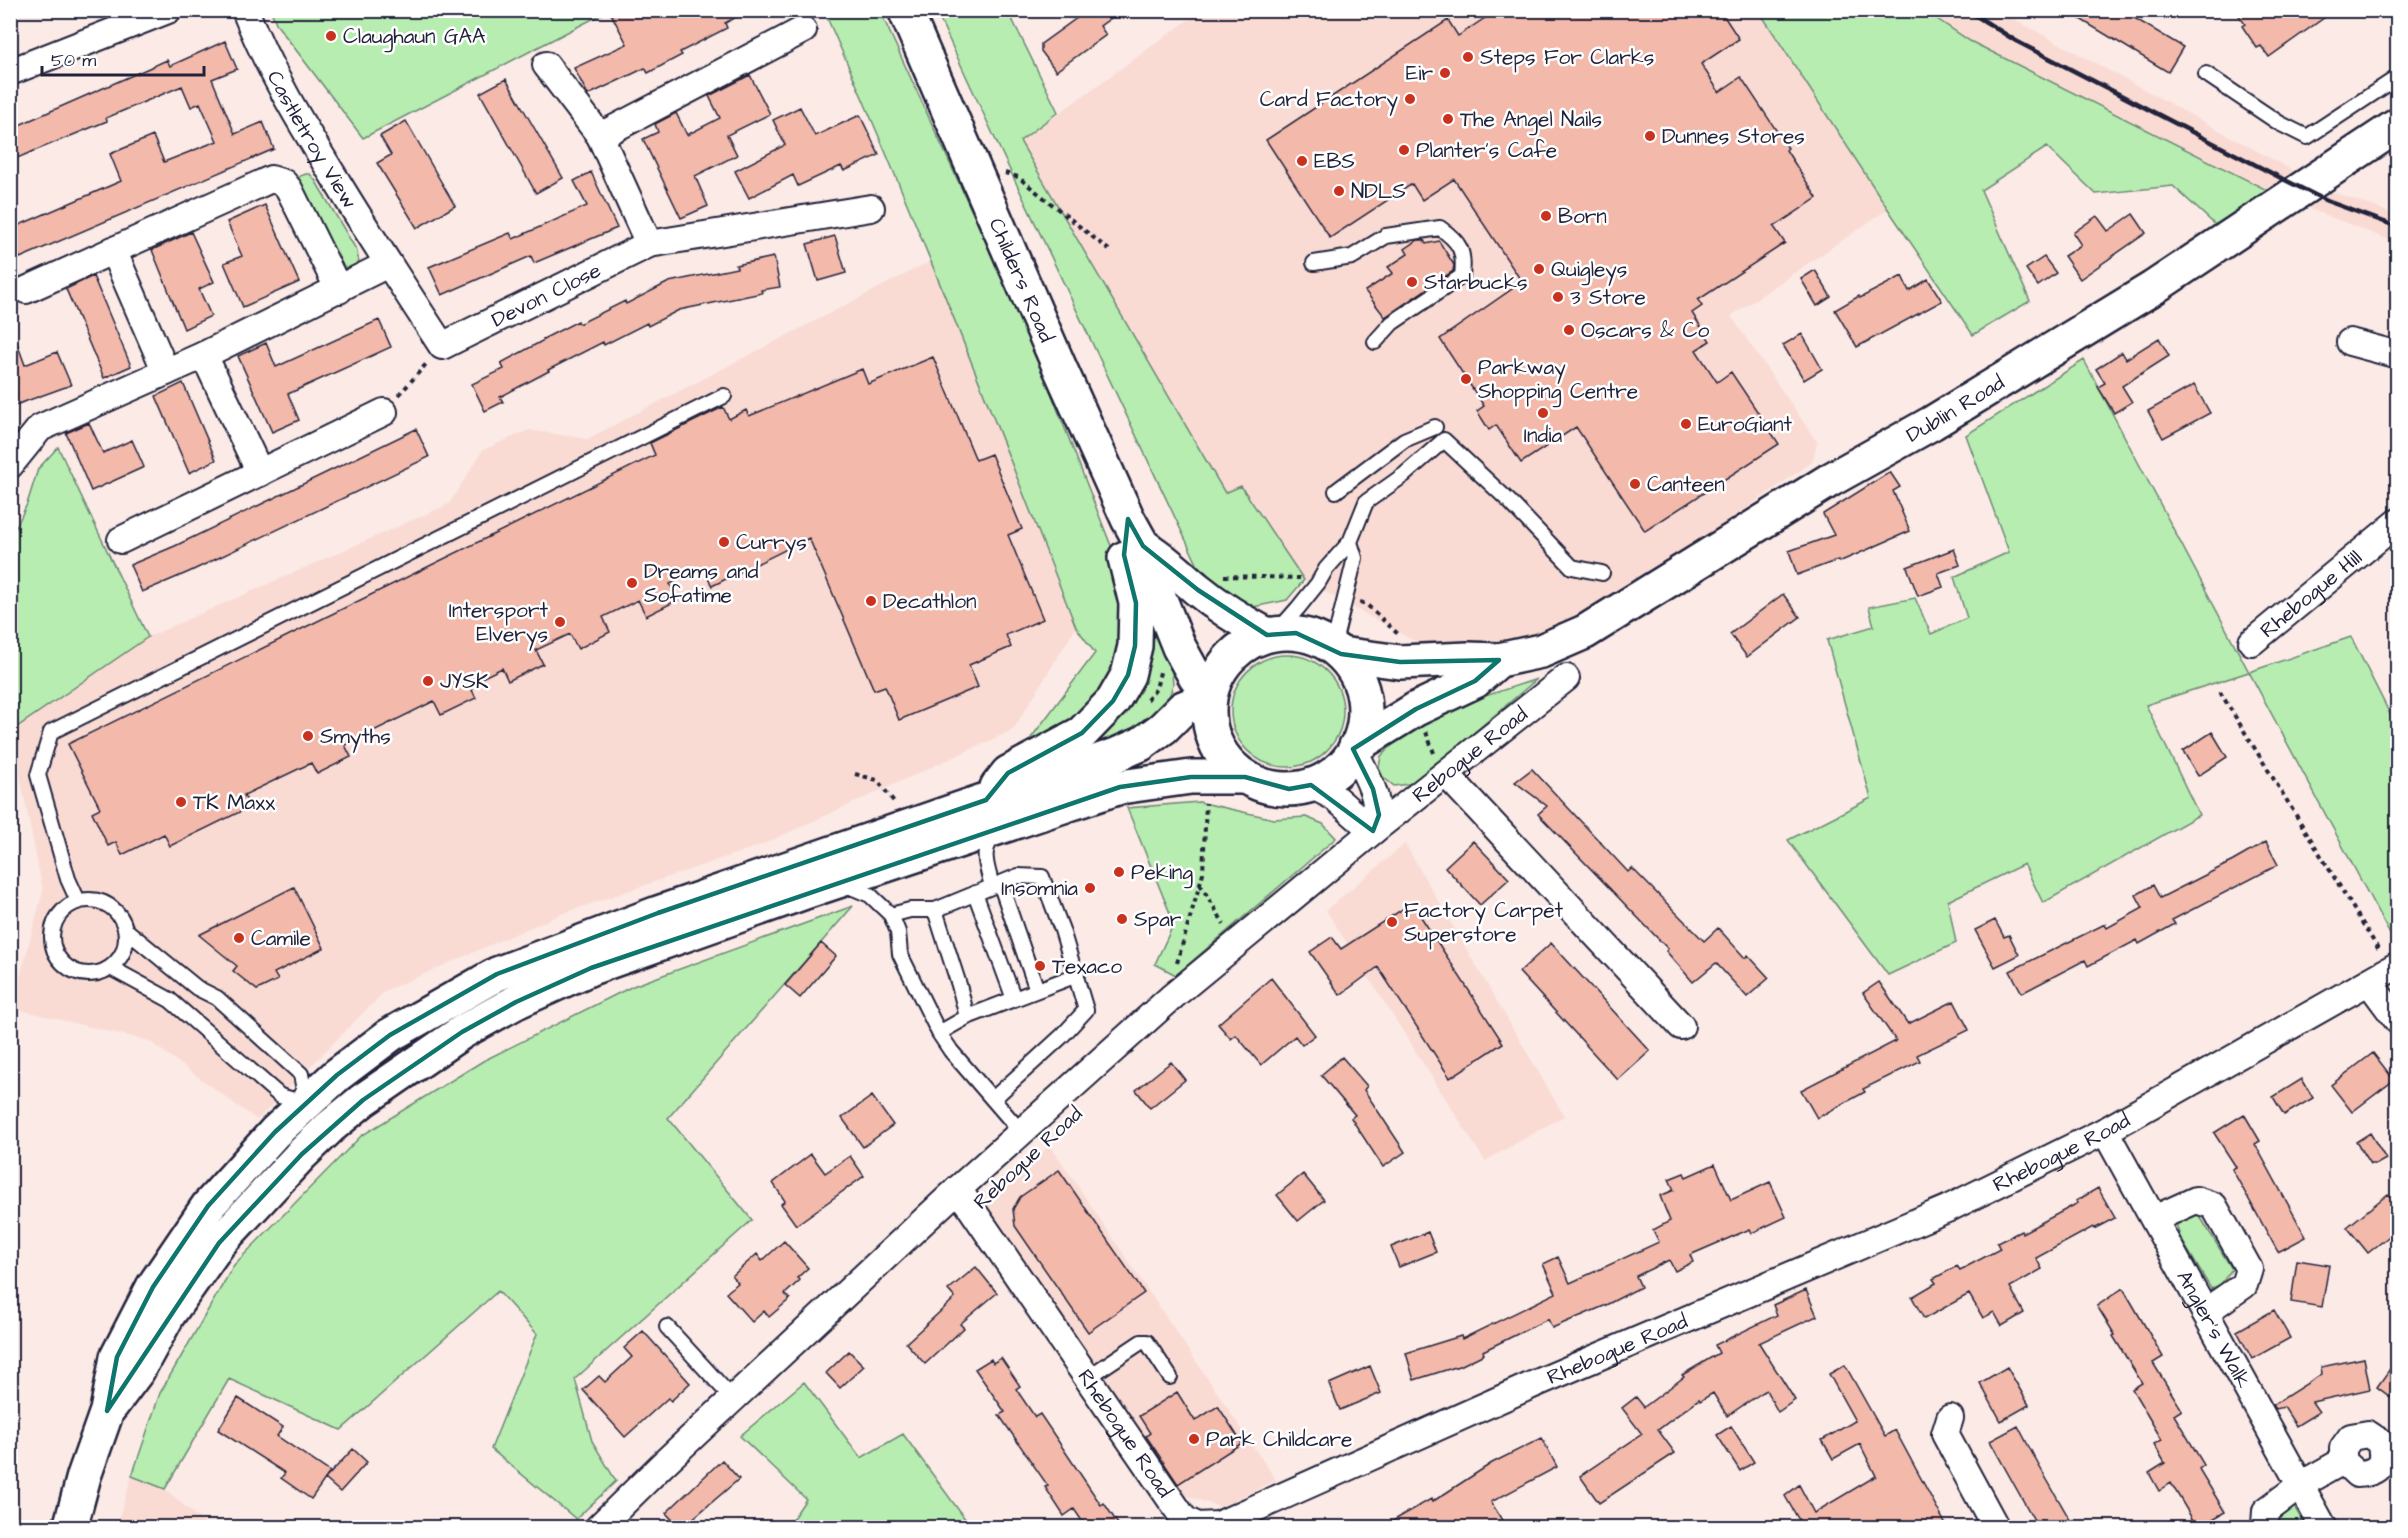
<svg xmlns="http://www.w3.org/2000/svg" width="2408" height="1538" viewBox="0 0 2408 1538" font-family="'Architects Daughter',sans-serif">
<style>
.built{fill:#f9dbd4}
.green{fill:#b7edb0;stroke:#6c8876;stroke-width:1.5}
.building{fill:#f3b9ab;stroke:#22223b;stroke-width:1.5}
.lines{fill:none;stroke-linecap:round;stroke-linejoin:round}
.lane-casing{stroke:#22223b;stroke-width:18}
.street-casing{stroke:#22223b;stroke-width:30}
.secondary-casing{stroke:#22223b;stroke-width:38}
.path{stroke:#22223b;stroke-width:4;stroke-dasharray:4.5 4.5;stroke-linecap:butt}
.lane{stroke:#fff;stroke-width:14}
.street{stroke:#fff;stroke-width:26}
.secondary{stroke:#fff;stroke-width:33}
.rail{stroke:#22223b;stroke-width:4.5}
.marked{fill:none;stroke:#0f766e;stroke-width:4.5;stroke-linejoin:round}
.poi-dot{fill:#c8321e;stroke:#fff;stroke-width:2}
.labels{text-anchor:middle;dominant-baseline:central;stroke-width:5;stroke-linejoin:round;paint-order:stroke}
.poi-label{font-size:21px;fill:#22223b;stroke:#fff;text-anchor:start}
.street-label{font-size:21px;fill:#22223b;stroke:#fff}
</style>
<rect width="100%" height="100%" fill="#fbeae6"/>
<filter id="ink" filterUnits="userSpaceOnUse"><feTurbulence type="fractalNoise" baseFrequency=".0167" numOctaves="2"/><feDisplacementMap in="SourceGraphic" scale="12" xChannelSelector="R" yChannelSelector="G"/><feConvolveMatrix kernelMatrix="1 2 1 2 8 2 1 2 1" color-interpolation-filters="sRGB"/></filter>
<g filter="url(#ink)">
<path class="built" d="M1201 11H1759L1888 209 1731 316 1817 442 1812 462 1596 615 1542 633 1434 652 1304 580 1241 486 1226 494 1020 141Z
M1925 11H1999L2305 177 2275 194 1970 41Z
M2330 191 2397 215V243L2305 207Z
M931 261 1076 627 1013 730 761 845 561 914 385 991 257 1120 149 1041 12 1008 43 891 11 731 148 637 449 504 483 450 529 430 587 439Z
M1405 844 1564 1116 1485 1161 1326 910Z
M1050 1145 1276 1480 1221 1507 1181 1494 987 1205Z
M132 1476 165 1489 209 1527H116Z"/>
<path class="green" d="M271 11H608L363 138 277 25Z
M824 11H880L1026 329 1124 579 1128 621 1109 690 1078 725 1016 758 1095 653 1076 627C994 420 915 213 824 11Z
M936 11H1016L1012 19 1058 112 1020 141 1225 493 1241 486 1304 580 1287 600 1253 607 1209 589 998 145Z
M1759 11H1925L1970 41 2275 194 2223 232 2173 186 2096 194 2047 147 1981 190 2030 301 1973 335 1888 209Z
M306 174H310L315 180 357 251 359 264 354 269 342 267 298 180 300 176Z
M2084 360 2249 672 2351 637 2397 728 2398 937 2393 940 2249 672 2146 705 2199 815 2043 903 2024 864 1948 901 1956 943 1888 975 1788 840 1871 798 1827 640 1874 626 1869 607 1915 598 1931 634 1967 618 1954 577 2009 552 1966 435Z
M58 447 148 637 11 731V538L27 504 38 469Z
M1145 610 1170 654 1173 684 1168 702 1139 727 1093 750 1089 736Z
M1231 711a56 56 0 1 1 112 0a56 56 0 1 1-112 0Z
M1537 679 1415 783 1394 786 1378 773 1381 756 1404 733 1443 710Z
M1199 802 1274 819 1306 817 1323 824 1336 838 1176 975 1155 964 1174 923 1127 808Z
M853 906 668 1118 752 1220 575 1379 592 1441 616 1481 576 1519 491 1449 537 1334 498 1291 341 1430 229 1379 165 1489 132 1476 160 1393 234 1265 361 1136 483 1061 633 986Z
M2198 1213 2232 1269 2221 1284 2211 1289 2180 1237 2176 1223 2187 1214Z
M804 1382 861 1458 903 1434 971 1527H787L806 1499 740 1436Z
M2284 1507 2295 1508 2306 1527H2281L2276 1519Z"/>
<path class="building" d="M609 10H749L725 23 727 28 680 52 682 55 648 73 645 68 588 95 574 68 627 44Z
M1088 10H1122L1100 26 1106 35 1056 71 1041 51V44Z
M1497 10H1720L1739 39 1701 64 1719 92 1741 77 1788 148 1786 150 1817 198 1774 227 1785 243 1698 300 1702 306 1692 313 1710 341 1696 350 1717 382 1731 372 1779 444 1645 531 1576 427 1521 463 1496 425 1489 430 1477 411 1484 406 1440 339 1522 282 1454 179 1422 200 1412 184 1330 238 1266 140 1448 20 1458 36Z
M2065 10H2121L2183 47 2168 72Z
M2235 10H2335L2269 57 2261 46 2257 48 2242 26 2245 24Z
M225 41 237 69 212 79 235 134 263 122 274 149 20 258 10 236V229L121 181 110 154 153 136 164 162 217 141 200 103 191 107 182 86 106 118 107 121 10 161V129L167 60 170 66Z
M750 75 770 114 727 135 737 155 695 176 708 206 681 218 643 139 658 132 655 124 676 113 687 135 720 118 709 96Z
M506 79 563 178 536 193 480 93Z
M800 107 815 136 860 115 879 155 844 171 841 166 798 186 793 175 749 198 735 171 785 145 773 120Z
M406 121 455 206 417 228 377 163 391 155 380 136Z
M591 172 617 228 534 263 531 256 442 295 429 267 510 233 513 239 587 206 574 181Z
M265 205 299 282 243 307 224 263 242 256 227 222Z
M2133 214 2146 233 2080 279 2064 256 2081 245 2073 233 2097 216 2108 231Z
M191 232 214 282 199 289 211 316 184 329 152 250Z
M835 236 846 273 818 281 807 244Z
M1418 240H1424L1426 244 1439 241 1454 265 1453 271 1385 317 1365 291 1393 273 1388 267 1408 254 1405 249Z
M774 257 780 287 761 290 762 293 679 310 648 326 647 323 604 345 603 342 548 370 549 371 500 397 503 402 485 411 472 384 504 369 501 363 544 340 543 339 578 321 579 324 625 301 626 304 669 282 737 268 736 265Z
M2044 257 2056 273 2038 286 2026 269Z
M1815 270 1831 297 1817 306 1801 279Z
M93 276 131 366 104 378 66 289Z
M1902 276 1909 291 1928 279 1942 301 1857 347 1835 310 1859 296 1860 298Z
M379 320 391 347 288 394 299 420 272 432 238 356 266 343 276 367Z
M10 332H13L25 365 57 352 71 385 10 407Z
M1802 334 1822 369 1804 380 1783 345Z
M2159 338 2169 356 2122 386 2132 402 2114 413 2098 387 2105 383 2096 369 2122 352 2126 359Z
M933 357 976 460 991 454 1022 529 1008 535 1043 619 1006 635 1011 647 969 665 978 687 899 720 885 686 874 690 809 538 712 586 703 568 670 584 678 600 646 616 638 600 603 617 610 632 578 649 570 634 536 650 543 664 508 681 502 668 469 684 476 698 441 715 434 701 345 745 351 757 317 774 311 763 244 795 250 807 170 846 164 834 122 855 116 842 108 846 92 812 100 808 68 744 655 455 650 443 723 407 729 419 746 410 749 416 862 369 868 384Z
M183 383 216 460 189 473 156 396Z
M2194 385 2210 413 2163 438 2148 411Z
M89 423 103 453 132 440 144 467 91 491 66 433Z
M416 429 429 457 189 572 142 592 130 565 175 546Z
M1890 472 1900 487 1893 491 1910 531 1839 562 1838 560 1797 575 1789 551 1834 535 1823 514Z
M1954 549 1960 565 1938 573 1943 587 1918 596 1907 567Z
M1783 594 1800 617 1747 657 1730 634Z
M2212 732 2227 757 2198 776 2183 751Z
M1532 769 1628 872 1632 868 1704 941 1718 928 1745 958 1748 955 1769 978 1747 997 1716 963 1693 982 1666 951 1668 949 1538 814 1547 806 1515 782Z
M1473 841 1509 879 1480 905 1445 867Z
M2266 842 2278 865 2172 920 2175 924 2139 944 2137 940 2088 966 2085 960 2022 993 2010 971 2105 924 2107 928 2143 908 2136 895 2153 885 2160 898 2233 861Z
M294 887 324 948 274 973 278 980 257 990 233 971 237 966 199 935Z
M1412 903 1503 1043 1450 1078 1378 967 1340 995 1310 952 1332 937 1341 949Z
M1995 920 2004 937 2009 935 2019 955 1995 967 1975 930Z
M821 943 836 956 800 998 785 985Z
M1551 943 1650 1051 1618 1080 1519 972Z
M1271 978 1315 1035 1302 1045 1295 1036 1261 1065 1236 1035 1231 1039 1218 1024Z
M1879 982 1908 1024 1954 1001 1969 1030 1917 1055 1920 1061 1863 1089 1865 1092 1817 1118 1801 1090 1896 1041 1863 993Z
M2373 1053 2394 1080 2352 1112 2331 1085Z
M1342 1057 1367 1086 1364 1090 1405 1152 1383 1167 1351 1118 1355 1115 1321 1075Z
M1171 1062 1185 1080 1150 1108 1136 1090Z
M2302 1079 2313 1098 2284 1115 2273 1097Z
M872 1096 893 1125 863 1147 842 1118Z
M2244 1114 2260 1141 2255 1144 2306 1237 2278 1252 2232 1169 2236 1167 2214 1133Z
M2370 1133 2386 1159 2377 1164H2370L2356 1142Z
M811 1154 825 1173 850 1156 864 1176 796 1225 781 1204 785 1201 773 1183Z
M1715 1164 1731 1200 1770 1182 1786 1217 1752 1233 1750 1229 1690 1255 1693 1262 1675 1271 1669 1260 1636 1276 1641 1287 1604 1306 1552 1328 1548 1319 1483 1351 1484 1354 1462 1365 1414 1380 1406 1353 1461 1336 1462 1339 1556 1293 1543 1264 1558 1257 1570 1283 1659 1242 1653 1230 1670 1221 1660 1196 1674 1190 1669 1179 1684 1173 1686 1177Z
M1059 1170 1144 1293 1088 1332 1015 1226 1013 1209 1020 1197Z
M1303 1174 1324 1200 1298 1221 1277 1195Z
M2098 1188 2115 1218 2094 1229 2093 1227 2036 1258 2042 1269 2010 1287 2024 1313 2002 1326 1994 1312 1983 1318 1969 1294 1924 1319 1912 1297 1936 1283 1933 1279 1957 1266 1960 1270 2000 1249 1997 1243 2021 1231 2022 1233 2078 1203 2076 1201Z
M2388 1194 2397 1205V1230L2368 1253 2347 1227Z
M1428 1232 1436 1252 1399 1267 1391 1247Z
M784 1241 808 1268 797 1278 800 1280 785 1294 790 1299 769 1317 764 1311 752 1322 726 1293 738 1283 732 1276 757 1254 762 1261Z
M2297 1260 2329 1265 2322 1307 2291 1302Z
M976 1267 997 1293 960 1324 964 1328 925 1364 906 1343 955 1298 948 1290Z
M2123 1288 2163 1357 2153 1363 2182 1410 2174 1415 2204 1465 2199 1469 2225 1512 2199 1527H2197L2171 1483 2159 1491 2149 1473 2165 1463 2154 1444 2162 1440 2132 1389 2142 1383 2113 1336 2115 1335 2097 1306Z
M1806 1290 1817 1316 1759 1343 1795 1400 1778 1412 1766 1390 1727 1416 1713 1393 1700 1401 1699 1399 1658 1430 1675 1453 1599 1503 1580 1476 1642 1434 1622 1408 1636 1397 1644 1407 1684 1377 1682 1375 1719 1353 1715 1345 1777 1315 1773 1305Z
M2274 1310 2290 1338 2252 1359 2237 1331Z
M643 1331 690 1383 671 1401 668 1398 625 1437 583 1390 599 1376 605 1382 632 1357 624 1348Z
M849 1351 864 1366 840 1388 826 1373Z
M1001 1358 1020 1386 1016 1389 1035 1417 1040 1414 1101 1505 1104 1503 1120 1527H1086L1074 1509 1064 1516 1045 1487 1048 1486 999 1415 1005 1412 975 1369 991 1359 993 1363Z
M2364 1358 2370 1389 2312 1402 2319 1412 2296 1426 2284 1407 2276 1409 2273 1405 2322 1374 2321 1367Z
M2397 1359V1402L2377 1387Z
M1845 1365 1885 1436 1895 1430 1947 1527H1791L1800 1522 1785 1496 1799 1485 1814 1513 1876 1476 1860 1444 1833 1459 1822 1440 1855 1421 1829 1374Z
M1370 1366 1381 1393 1340 1410 1329 1384Z
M2007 1367 2029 1405 2001 1421 1980 1383Z
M1177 1392 1195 1421 1218 1406 1242 1443 1178 1484 1146 1436 1150 1433 1139 1416Z
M238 1398 283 1427 277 1436 330 1472 311 1499 281 1478 285 1473 218 1430Z
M1731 1426 1754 1462 1740 1471 1717 1435Z
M2018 1426 2038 1464 2074 1527H2038L2016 1488 1990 1441Z
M1542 1438 1557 1467 1491 1502 1502 1520 1490 1527H1382L1431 1499 1432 1502 1492 1463Z
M353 1449 367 1462 340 1492 325 1479Z
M722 1460 739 1479 683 1527H679L666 1513Z"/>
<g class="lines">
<g class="lane-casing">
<path id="lane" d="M2206 74 2279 123 2307 137 2398 77
M1314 263 1352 257 1386 236 1440 228C1460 242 1465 251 1462 276L1392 323 1375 342
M1336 491 1404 440 1435 427
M1276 633 1298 608 1318 583 1326 569 1350 542 1366 502 1404 475 1444 440 1510 502 1572 567 1602 573
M1333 647 1355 558 1350 542
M1000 883 1037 990
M846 885 870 895 891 915 898 932 900 954 939 1033 951 1051 1021 1132
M992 886C988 869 978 848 996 836
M975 893 1014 999
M52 937a37 37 0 1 1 74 0a37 37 0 1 1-74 0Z
M78 901 68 879 38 775 51 732 724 396
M935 910 1018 876 1042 877 1062 930 1086 1010 1062 1036 993 1099
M891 915 910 910H935L959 985 967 1017 939 1033
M126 930 197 988 217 998 301 1074 306 1102
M111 968 170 1000 280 1096 304 1103
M967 1017 1077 975
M667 1327 733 1399
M1087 1378 1141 1342H1147L1170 1377"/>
</g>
<g class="street-casing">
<g id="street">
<path id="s1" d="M245 10C269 71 302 125 336 180 370 236 406 291 442 346L649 244 871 208"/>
<path d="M546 65 600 136 649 244"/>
<path d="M10 72 168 10"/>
<path d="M600 136 803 30"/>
<path d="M113 250 166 372"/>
<path d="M26 290 271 179 284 183 289 189 339 290"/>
<path d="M2350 342 2398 355"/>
<path d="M204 355 260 473"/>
<path d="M10 465 40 428 204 355 388 264"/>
<path d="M121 540 384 412"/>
<path id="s2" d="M2252 642 2398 522"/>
<path d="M1446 774 1681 1026"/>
<path d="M1311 785 1334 797 1373 831C1384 800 1367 778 1354 750"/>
<path d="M2369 982 2398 1021"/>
<path id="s3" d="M2105 1131 2324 1528"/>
<path id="s4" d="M958 1189 1184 1519 1197 1526 1218 1525 1532 1385 1947 1209 2105 1131 2398 965"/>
<path d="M2154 1219 2196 1200 2214 1206 2249 1269 2244 1285 2205 1312"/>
<path d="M1950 1418 1945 1434 1996 1528"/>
<path id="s5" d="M598 1528 662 1465 958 1189 1173 996 1373 831 1566 678"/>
<path d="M2266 1528 2265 1524 2266 1511 2302 1484 2343 1461V1448L2351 1437 2368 1434 2380 1442C2386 1464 2379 1473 2357 1474L2343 1461"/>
</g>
</g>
<g class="secondary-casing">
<g id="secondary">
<path id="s6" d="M905 10 1059 366 1128 519 1143 546 1149 572 1179 647 1196 678 1211 690"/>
<path d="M1143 546C1163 558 1179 574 1197 589 1219 607 1243 622 1267 635"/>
<circle cx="1287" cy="711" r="78"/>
<path id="s7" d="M1341 654 1400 662 1468 659 1499 660 1541 651 1585 632 1830 480 1932 423 2153 288 2398 125"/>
<path d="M1356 746 1416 709 1475 681 1499 660"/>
<path d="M997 787 1008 773 1082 733 1113 701 1128 675 1135 646 1136 603 1125 558"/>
<path d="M111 1406 138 1370 168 1315 219 1243 302 1154 330 1127 363 1100 462 1032 516 1002 591 968 808 891 1120 787 1191 777H1245"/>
<path d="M70 1528 84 1476 107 1411 117 1357 153 1287 208 1206 275 1132 337 1075 390 1035 497 974 658 913 1116 755 1141 744 1163 728 1183 708 1208 698"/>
</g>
</g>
<path class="path" d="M1005 173 1018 177 1109 250
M399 395 427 363
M1224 576 1300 578
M1360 602 1366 604 1399 635
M2220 692 2379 950
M1147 700 1156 689 1161 668
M1426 732 1434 753
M855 774 877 780 895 803
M1200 884 1224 924
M1177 963 1203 873 1206 803"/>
<use href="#lane" class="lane"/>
<use href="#street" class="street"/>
<use href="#secondary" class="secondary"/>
<path class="rail" d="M1967 10 2016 41 2281 178 2327 201 2398 227"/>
</g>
</g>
<path class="marked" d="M1128 519 1143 546 1198 590 1267 635 1296 633 1341 654 1400 662 1499 660 1475 681 1416 709 1353 749 1373 789 1379 815 1373 831 1311 785 1289 789 1245 777H1191L1120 787 591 968 516 1002 462 1032 363 1100 302 1154 219 1243 107 1411 117 1357 153 1287 208 1206 275 1132 337 1075 390 1035 497 974 658 913 986 800 1008 773 1082 733 1113 701 1128 675 1135 646 1136 603 1124 555Z"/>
<g class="poi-dot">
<circle cx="331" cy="36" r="6"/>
<circle cx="1468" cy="57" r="6"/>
<circle cx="1445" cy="73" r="6"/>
<circle cx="1410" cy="99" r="6"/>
<circle cx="1448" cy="119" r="6"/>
<circle cx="1650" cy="136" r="6"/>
<circle cx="1404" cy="150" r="6"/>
<circle cx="1302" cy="161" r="6"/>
<circle cx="1339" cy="191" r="6"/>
<circle cx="1546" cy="216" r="6"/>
<circle cx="1539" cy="269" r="6"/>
<circle cx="1412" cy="282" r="6"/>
<circle cx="1558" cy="297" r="6"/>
<circle cx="1569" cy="330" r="6"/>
<circle cx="1466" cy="379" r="6"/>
<circle cx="1543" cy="413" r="6"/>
<circle cx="1686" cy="424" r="6"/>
<circle cx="1635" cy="484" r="6"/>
<circle cx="724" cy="542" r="6"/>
<circle cx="632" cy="583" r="6"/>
<circle cx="871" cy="601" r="6"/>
<circle cx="560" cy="622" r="6"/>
<circle cx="428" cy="681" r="6"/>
<circle cx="308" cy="736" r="6"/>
<circle cx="181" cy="802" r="6"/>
<circle cx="1119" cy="872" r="6"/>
<circle cx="1090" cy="888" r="6"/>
<circle cx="1122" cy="919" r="6"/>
<circle cx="1392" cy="922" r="6"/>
<circle cx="239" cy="938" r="6"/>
<circle cx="1040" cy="966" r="6"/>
<circle cx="1194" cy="1439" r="6"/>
</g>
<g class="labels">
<g class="poi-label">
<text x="343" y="36">Claughaun GAA</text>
<text x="1480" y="57">Steps For Clarks</text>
<text x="1433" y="73" text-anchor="end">Eir</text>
<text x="1398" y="99" text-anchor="end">Card Factory</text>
<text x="1460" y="119">The Angel Nails</text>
<text x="1662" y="136">Dunnes Stores</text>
<text x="1416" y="150">Planter's Cafe</text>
<text x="1314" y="161">EBS</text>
<text x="1351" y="191">NDLS</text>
<text x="1558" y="216">Born</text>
<text x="1551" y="269">Quigleys</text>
<text x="1424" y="282">Starbucks</text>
<text x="1570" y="297">3 Store</text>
<text x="1581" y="330">Oscars &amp; Co</text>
<text x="1478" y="367">Parkway<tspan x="1478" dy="24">Shopping Centre</tspan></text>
<text x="1698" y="424">EuroGiant</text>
<text x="1543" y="435" text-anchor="middle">India</text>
<text x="1647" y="484">Canteen</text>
<text x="736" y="542">Currys</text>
<text x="644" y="571">Dreams and<tspan x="644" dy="24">Sofatime</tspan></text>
<text x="883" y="601">Decathlon</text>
<text x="548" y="610" text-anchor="end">Intersport<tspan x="548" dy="24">Elverys</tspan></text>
<text x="440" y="681">JYSK</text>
<text x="320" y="736">Smyths</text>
<text x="193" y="802">TK Maxx</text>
<text x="1131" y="872">Peking</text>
<text x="1078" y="888" text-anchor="end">Insomnia</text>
<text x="1404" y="910">Factory Carpet<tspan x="1404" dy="24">Superstore</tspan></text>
<text x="1134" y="919">Spar</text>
<text x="251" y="938">Camile</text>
<text x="1052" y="966">Texaco</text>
<text x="1206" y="1439">Park Childcare</text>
</g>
<g class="street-label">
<text stroke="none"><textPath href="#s1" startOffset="146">Castletroy View</textPath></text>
<text stroke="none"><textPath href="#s6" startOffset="294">Childers Road</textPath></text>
<text stroke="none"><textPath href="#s1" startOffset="506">Devon Close</textPath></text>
<text stroke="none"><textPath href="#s7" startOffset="682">Dublin Road</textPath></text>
<text stroke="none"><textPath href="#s2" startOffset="76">Rhebogue Hill</textPath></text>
<text stroke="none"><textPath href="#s5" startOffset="1166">Rebogue Road</textPath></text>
<text stroke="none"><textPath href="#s4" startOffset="1358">Rhebogue Road</textPath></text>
<text transform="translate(1028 1158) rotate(-43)">Rebogue Road</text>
<text stroke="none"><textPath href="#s3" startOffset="226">Angler's Walk</textPath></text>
<text stroke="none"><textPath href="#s4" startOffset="872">Rhebogue Road</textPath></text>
<text stroke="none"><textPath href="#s4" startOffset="296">Rhebogue Road</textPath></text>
</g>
</g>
<rect width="2408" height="1538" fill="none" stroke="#fff" stroke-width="36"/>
<rect x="18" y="18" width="2372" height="1502" fill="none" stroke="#22223b" stroke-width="2" filter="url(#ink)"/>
<path d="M42 66v9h162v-9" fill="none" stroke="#22223b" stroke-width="3"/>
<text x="51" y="66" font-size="18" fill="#22223b" stroke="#ffffff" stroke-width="4.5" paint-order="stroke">50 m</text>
</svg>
